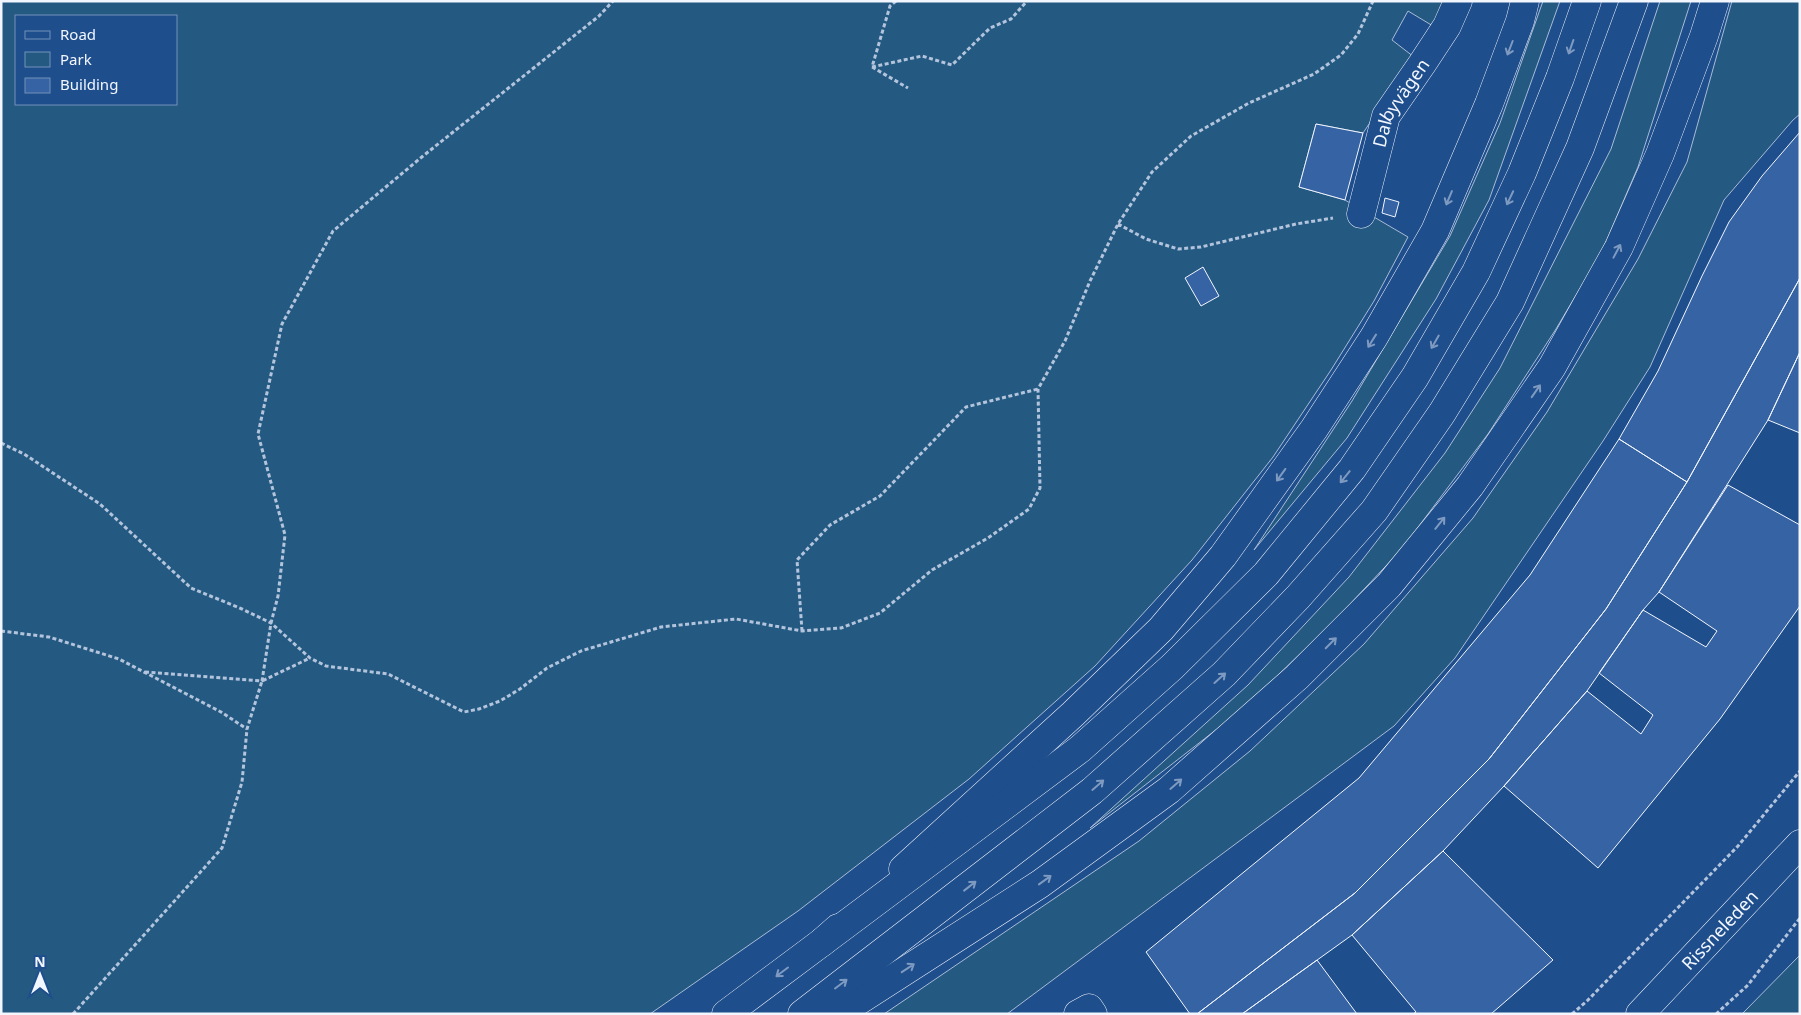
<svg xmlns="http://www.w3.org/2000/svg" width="1801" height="1015" viewBox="0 0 1801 1015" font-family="'Noto Sans',sans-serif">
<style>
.green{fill:#245a82;stroke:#a8bbd7;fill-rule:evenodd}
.building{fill:#3563a3;stroke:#f2f6ff}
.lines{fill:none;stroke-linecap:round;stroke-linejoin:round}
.minor-casing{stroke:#f2f6ff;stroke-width:29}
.major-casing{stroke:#f2f6ff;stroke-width:29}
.highway-casing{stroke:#f2f6ff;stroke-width:29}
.path{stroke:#b3c4dc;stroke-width:3;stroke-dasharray:4 2.5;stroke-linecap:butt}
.minor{stroke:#1f4e8c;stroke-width:28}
.major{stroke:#1f4e8c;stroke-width:28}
.highway{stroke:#1f4e8c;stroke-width:28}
.oneway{stroke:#7e9ac0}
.labels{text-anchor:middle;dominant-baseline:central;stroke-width:4;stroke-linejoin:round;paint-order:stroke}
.street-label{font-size:18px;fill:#f2f6ff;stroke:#1f4e8c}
</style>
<rect width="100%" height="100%" fill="#1f4e8c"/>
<path class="green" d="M1 1H1447L1433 26 1408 11 1392 40 1414 57 1363 133 1316 124 1299 187 1345 200 1408 237 1374 301 1331 370 1273 457 1192 560 1095 666 969 779 798 911 650 1014H1ZM16 16H176V104H16Z
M1543 1H1560L1489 200 1436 299 1347 438 1254 550 1352 401 1450 236 1500 123Z
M1660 1H1691L1638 167 1601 253 1556 329 1488 434 1401 550 1333 622 1244 708 1090 828 1248 685 1349 577 1445 453 1500 368 1611 149Z
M1732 1H1800V114L1793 120 1724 200 1650 367 1603 441 1455 658 1394 726 1007 1014H884L1139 841 1250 751 1364 644 1473 518 1547 412 1638 259 1687 162Z
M1800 955V1014H1742Z"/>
<path class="building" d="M1316 124 1363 133 1345 200 1299 187Z
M1800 132V278L1687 482 1619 439 1658 371 1702 276 1729 222 1762 176Z
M1385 198 1399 202 1395 217 1382 213Z
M1203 267 1219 296 1201 306 1185 278Z
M1800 278V352L1768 420 1659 592 1643 610 1587 691 1504 786 1443 851 1352 935 1242 1014H1197L1355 893 1489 759 1606 609 1687 482Z
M1800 352V433L1768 420Z
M1619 439 1687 482 1606 609 1489 759 1355 893 1197 1014H1190L1146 952 1359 778 1530 575Z
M1728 485 1800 525V606L1720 719 1598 868 1504 786 1587 691 1641 734 1653 715 1599 673 1643 610 1706 647 1717 631 1659 592Z
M1443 851 1553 960 1491 1014H1413L1416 1012 1352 935Z
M1317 960 1357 1014H1242Z"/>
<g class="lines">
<g class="minor-casing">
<g id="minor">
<path id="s1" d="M1361 214 1386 116 1422 64 1447 26 1458 1"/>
<path d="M1078 1014 1089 1008 1093 1014"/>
<path id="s2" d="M1640 1014 1800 844"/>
</g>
</g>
<g class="major-casing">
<path id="major" d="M903 869 1073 714 1161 629 1223 556 1314 429 1374 337 1435 231 1489 104 1520 21 1525 1
M726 1014 821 943 838 928
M838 1014 1040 884 1169 790 1297 677 1389 585 1470 486 1552 367 1619 247 1660 154 1704 36 1715 1"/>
</g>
<g class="highway-casing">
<path id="highway" d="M821 943 1080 749 1172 667 1266 574 1352 469 1415 377 1476 272 1522 173 1560 78 1587 1
M802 1014 1092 791 1224 674 1298 597 1374 511 1442 413 1510 302 1580 148 1634 1"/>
</g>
<path class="path" d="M896 1 890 6 872 67 908 88
M872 67 922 56 952 65 990 28 1011 19 1027 1
M1118 224 1146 239 1178 249 1201 247 1296 224 1333 218
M1 443 24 454 100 504 191 588 242 609 271 623 310 658 326 666 388 674 464 712 479 709 500 701 520 689 547 668 581 651 661 627 736 619 802 631 841 628 880 613 932 570 988 538 1029 509 1040 488 1038 389 1065 341 1090 281 1118 224 1152 172 1191 136 1249 103 1314 74 1341 55 1358 34 1373 1
M1 631 49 637 119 659 221 712 247 729
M802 631 797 560 830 525 880 496 966 407 1038 389
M145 672 262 681 271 623 278 596 285 535 258 434 282 324 333 231 423 156 599 16 613 1
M73 1014 222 848 242 782 247 729 262 681 310 658
M1572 1014 1587 1001 1738 846 1800 771
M1716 1014 1748 985 1800 918"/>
<use href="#minor" class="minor"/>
<use href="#major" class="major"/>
<use href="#highway" class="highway"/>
</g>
<defs><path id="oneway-shaft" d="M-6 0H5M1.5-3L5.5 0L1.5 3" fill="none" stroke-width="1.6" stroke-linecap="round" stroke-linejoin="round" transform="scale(1.25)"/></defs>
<g class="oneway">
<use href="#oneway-shaft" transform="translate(1571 47) rotate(109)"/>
<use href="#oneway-shaft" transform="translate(1510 48) rotate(111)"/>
<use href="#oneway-shaft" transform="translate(1449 198) rotate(113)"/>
<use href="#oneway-shaft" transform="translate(1510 198) rotate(115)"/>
<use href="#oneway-shaft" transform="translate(1617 251) rotate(-62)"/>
<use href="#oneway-shaft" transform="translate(1372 341) rotate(122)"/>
<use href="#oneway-shaft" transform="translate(1435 342) rotate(120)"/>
<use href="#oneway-shaft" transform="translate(1536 391) rotate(-55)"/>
<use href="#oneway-shaft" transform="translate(1281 475) rotate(126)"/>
<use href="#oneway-shaft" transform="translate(1345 477) rotate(129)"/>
<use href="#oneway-shaft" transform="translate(1440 523) rotate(-51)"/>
<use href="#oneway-shaft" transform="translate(1331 643) rotate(-45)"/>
<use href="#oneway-shaft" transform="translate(1220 678) rotate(-42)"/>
<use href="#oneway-shaft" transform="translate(1176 784) rotate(-41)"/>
<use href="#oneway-shaft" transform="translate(1098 785) rotate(-41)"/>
<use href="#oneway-shaft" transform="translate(1045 880) rotate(-36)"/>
<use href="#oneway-shaft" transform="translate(970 886) rotate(-38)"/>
<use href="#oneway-shaft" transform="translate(908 968) rotate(-33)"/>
<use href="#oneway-shaft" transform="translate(782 972) rotate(143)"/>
<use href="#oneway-shaft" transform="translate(841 984) rotate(-37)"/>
</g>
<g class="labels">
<g class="street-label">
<text stroke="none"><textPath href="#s1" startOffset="119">Dalbyvägen</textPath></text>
<text stroke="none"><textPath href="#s2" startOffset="116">Rissneleden</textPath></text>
</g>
</g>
<rect width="1801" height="1015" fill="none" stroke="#f2f6ff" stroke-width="5"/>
<rect x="15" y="15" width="162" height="90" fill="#1f4e8c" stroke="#7391ba"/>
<rect x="25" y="31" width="25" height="8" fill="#1f4e8c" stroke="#7391ba"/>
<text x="60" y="40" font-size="15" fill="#f2f6ff">Road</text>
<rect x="25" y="52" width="25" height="15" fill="#245a82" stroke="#7391ba"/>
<text x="60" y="65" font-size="15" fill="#f2f6ff">Park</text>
<rect x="25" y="78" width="25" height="15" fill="#3563a3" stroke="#7391ba"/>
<text x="60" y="90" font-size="15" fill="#f2f6ff">Building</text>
<g transform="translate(40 975)" stroke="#1f4e8c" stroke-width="4" paint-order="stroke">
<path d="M0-4L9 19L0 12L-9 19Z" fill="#f2f6ff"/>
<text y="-8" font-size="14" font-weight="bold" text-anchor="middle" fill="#f2f6ff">N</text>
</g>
</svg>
